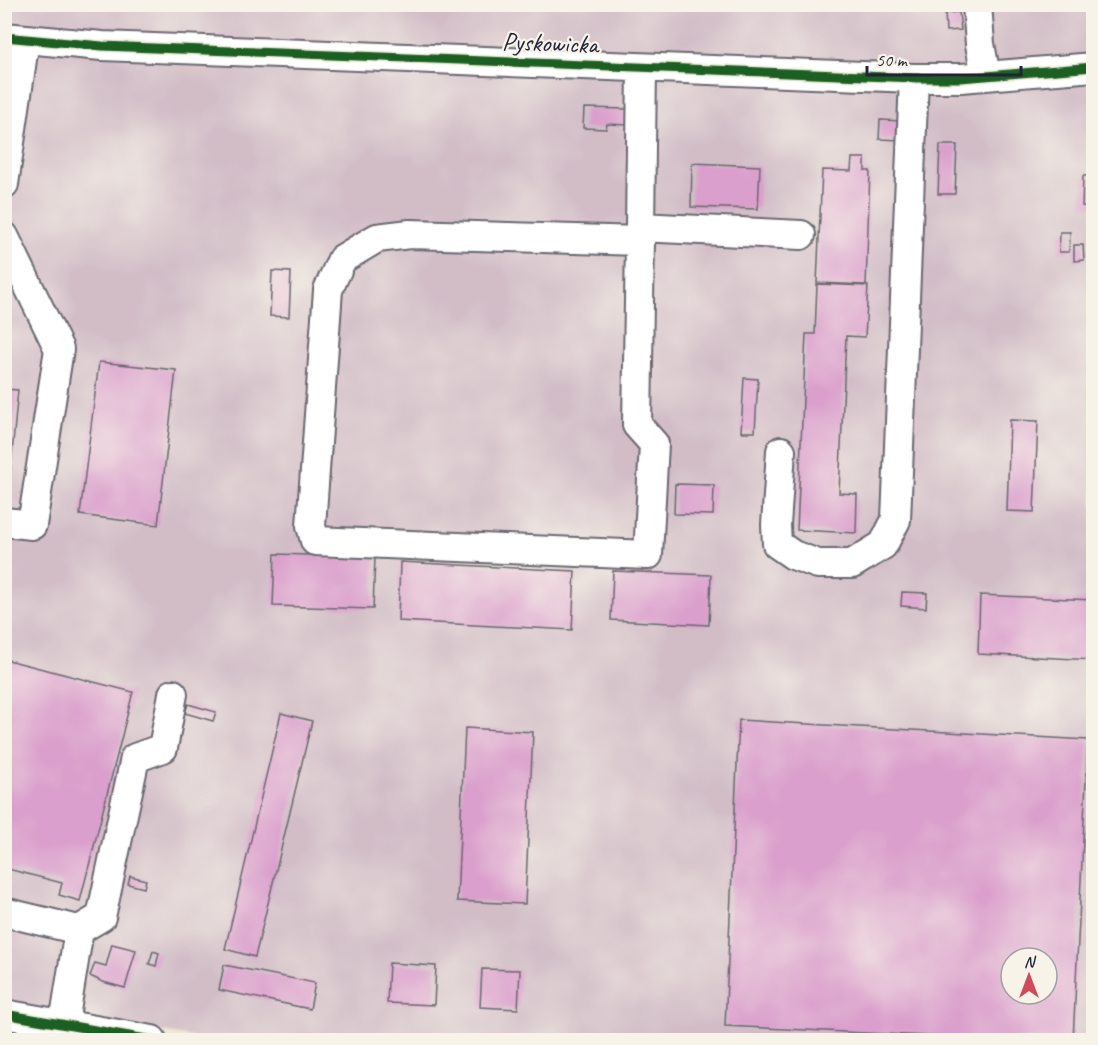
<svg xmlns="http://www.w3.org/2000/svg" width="1098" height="1045" viewBox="0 0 1098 1045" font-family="Caveat,sans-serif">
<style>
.industrial{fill:#d2bdc7;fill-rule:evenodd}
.forest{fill:#89b872;stroke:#566d56;stroke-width:1.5}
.building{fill:#da9fcc;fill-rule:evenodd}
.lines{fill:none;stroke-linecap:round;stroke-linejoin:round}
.minor-casing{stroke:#6a676f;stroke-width:32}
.minor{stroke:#fff;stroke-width:28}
.cycleway-casing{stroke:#f7f3e8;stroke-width:13}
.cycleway{stroke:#1b5e20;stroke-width:9}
.labels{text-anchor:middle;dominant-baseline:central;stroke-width:4.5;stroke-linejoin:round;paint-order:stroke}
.street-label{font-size:26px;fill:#22223b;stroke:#f7f3e8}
</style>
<rect width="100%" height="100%" fill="#f7f3e8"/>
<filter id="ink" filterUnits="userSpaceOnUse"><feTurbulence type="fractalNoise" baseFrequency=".0167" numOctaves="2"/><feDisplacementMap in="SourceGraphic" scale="12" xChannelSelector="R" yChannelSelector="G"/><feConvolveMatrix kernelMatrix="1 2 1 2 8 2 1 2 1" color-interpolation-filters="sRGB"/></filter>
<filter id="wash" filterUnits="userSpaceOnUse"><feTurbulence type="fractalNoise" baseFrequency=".008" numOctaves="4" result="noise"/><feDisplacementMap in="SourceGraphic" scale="24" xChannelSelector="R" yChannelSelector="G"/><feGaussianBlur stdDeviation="1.35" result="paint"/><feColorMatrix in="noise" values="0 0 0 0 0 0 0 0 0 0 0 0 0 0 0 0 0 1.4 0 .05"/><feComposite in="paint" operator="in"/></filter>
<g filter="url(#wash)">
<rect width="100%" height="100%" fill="#f0e7cf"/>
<path class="industrial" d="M5 5H1093V1040H207L5 1003ZM1011 958H1047V994H1011Z"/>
<path class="forest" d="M5 1026 105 1040H5Z"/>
<g id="blocks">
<path class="building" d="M959 12 961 30 946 31 945 13Z
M584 108 628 109V125L607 124 606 129 583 128Z
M880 120 902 121 901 140 879 139Z
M940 145H957L955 194H938Z
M852 158H865V171H870L866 285 817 283 822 170 851 171Z
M692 163 760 166 758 209 691 207Z
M1083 176H1094V207L1082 206Z
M1060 232H1070L1069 252H1059Z
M1074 245H1083L1084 260 1074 261Z
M272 271 291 272 289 317 270 316Z
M817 284 868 286 865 337 846 336 839 493 857 494 856 533 797 530 806 334H815Z
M99 362 176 370 158 525 80 515Z
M744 378 758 379 755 432H741Z
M4 389 18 390 9 486H4Z
M1010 420 1038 421 1034 512 1007 511Z
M675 484 714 485 713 515 674 514Z
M275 554 375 557 373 609 273 606Z
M400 562 575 571 572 630 398 621Z
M613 571 711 575 709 625 611 620Z
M902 592 927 593 926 608 901 606Z
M980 595 1094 600V660L978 654Z
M4 659 133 692 80 901 59 895 62 883 4 868Z
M188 704 216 712 213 721 185 713Z
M281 713 312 721 255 957 225 949Z
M739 720 1088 740 1073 1040H1005L725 1026ZM1011 958H1047V994H1011Z
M465 728 533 732 525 904 457 901Z
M130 876 146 880 144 888 128 884Z
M112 944 136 950 125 988 103 982 90 976 95 963 106 966Z
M153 951 159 953 156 966 149 964Z
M389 963 436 966 434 1005 387 1003Z
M224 965 315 983 310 1009 219 990Z
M482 969 520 970 518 1009 480 1007Z"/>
</g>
</g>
<g filter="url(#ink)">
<use href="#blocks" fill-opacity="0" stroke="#6a676f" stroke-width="1.5"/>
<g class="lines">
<g class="minor-casing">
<path id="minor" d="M977 4 980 44 986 76
M4 37 102 46 914 78H961L1094 67
M4 184 25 39
M640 227 801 235
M4 236 59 349 32 525 4 522
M640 241 410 234 377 238 342 259 328 290 311 526 315 541 648 555 654 444 637 425 640 241V227L642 68
M781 451 776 525 777 544 793 555 818 564H852L883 545 896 520 914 78
M4 912 79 930 64 1023
M79 930 101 917 135 758 163 748 173 694
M4 1014 152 1040"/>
</g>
<use href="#minor" class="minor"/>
<g class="cycleway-casing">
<path id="cycleway" d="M4 37 102 46 914 78H961L1094 67
M4 1014 152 1040"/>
</g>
<use href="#cycleway" class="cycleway"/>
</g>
</g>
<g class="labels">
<g class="street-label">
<text transform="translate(550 43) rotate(2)">Pyskowicka</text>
</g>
</g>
<rect width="1098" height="1045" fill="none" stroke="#f7f3e8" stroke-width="24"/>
<g transform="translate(1029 976)"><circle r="28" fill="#f7f3e8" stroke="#a29fa3" stroke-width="1.5"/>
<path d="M0-4.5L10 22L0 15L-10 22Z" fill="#d1495b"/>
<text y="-9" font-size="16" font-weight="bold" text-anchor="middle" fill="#22223b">N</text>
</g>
<path d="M867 66v9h154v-9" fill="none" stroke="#22223b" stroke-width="3"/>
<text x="876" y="66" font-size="18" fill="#22223b" stroke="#f7f3e8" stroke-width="4.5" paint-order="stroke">50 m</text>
</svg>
